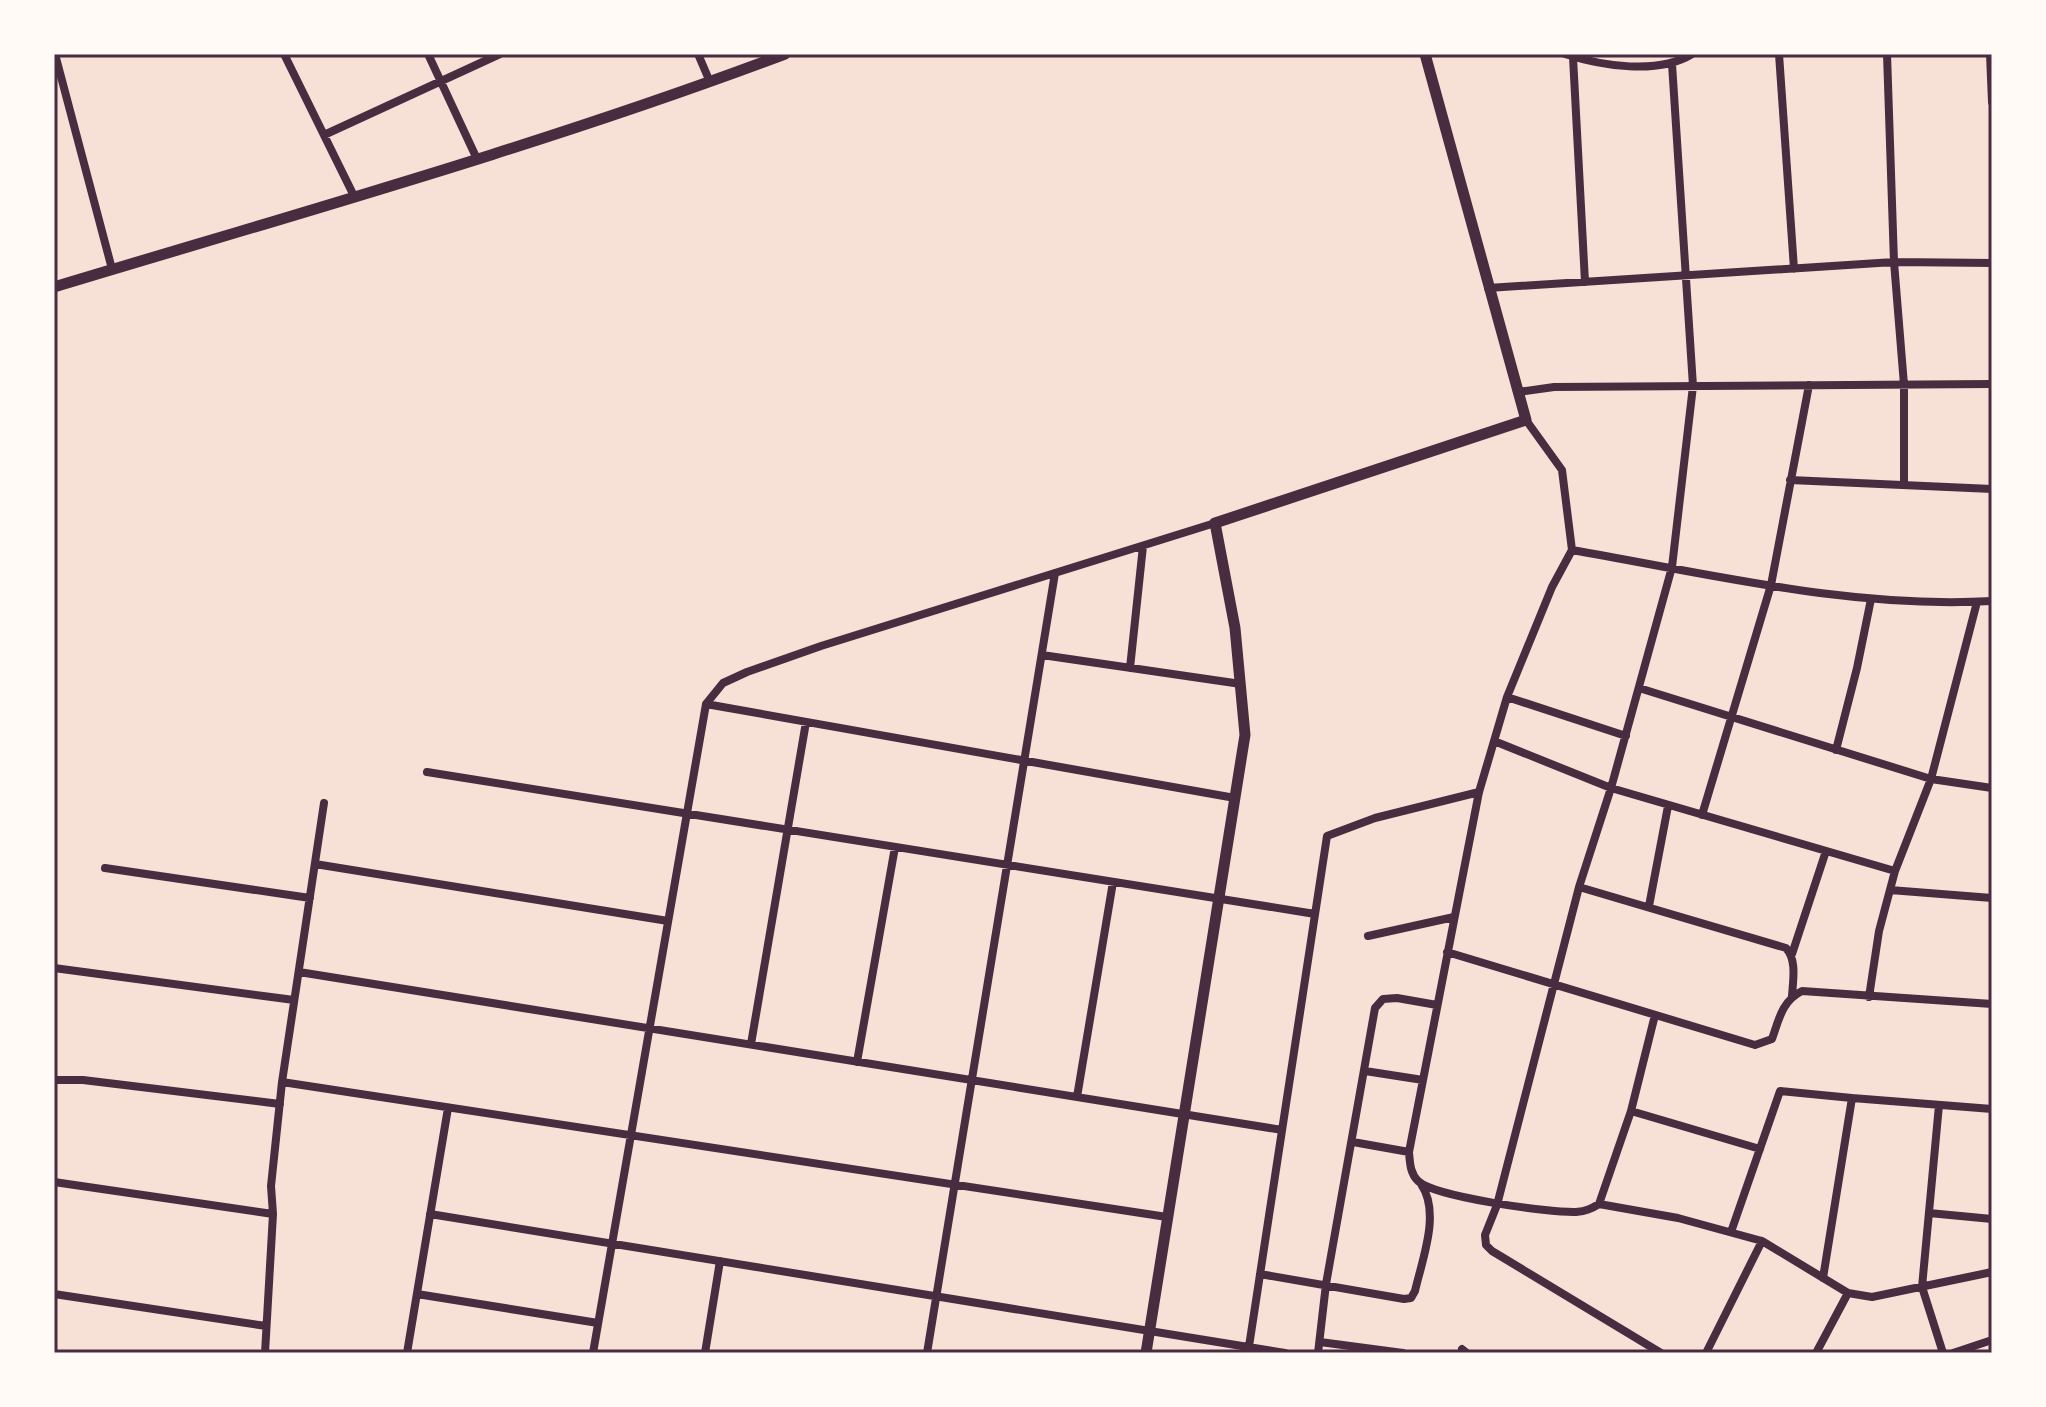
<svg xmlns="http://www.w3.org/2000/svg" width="2046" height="1407" viewBox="0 0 2046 1407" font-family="Signika,sans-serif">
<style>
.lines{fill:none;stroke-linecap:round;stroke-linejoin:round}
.minor{stroke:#4a2c40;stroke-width:8}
.tertiary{stroke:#4a2c40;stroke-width:11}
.neatline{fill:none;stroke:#4a2c40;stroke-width:3}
</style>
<rect width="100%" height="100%" fill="#f7e1d7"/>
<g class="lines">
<path class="minor" d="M55 54 112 269
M284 54 354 196
M428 54 477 159
M698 54 710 82
M1565 54C1602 66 1658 75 1692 54
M1779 54 1794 269
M1887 54 1894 262 1904 385V485
M1990 54 1992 102
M1573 57 1585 282
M324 135 500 54
M1488 288 1894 262 1992 263
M1518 392 1554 387 1992 384
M1526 420 1562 470 1572 550 1552 587 1507 697 1479 792 1409 1152C1410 1163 1410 1173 1418 1181 1435 1197 1550 1213 1576 1212 1586 1211 1591 1209 1599 1204L1678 1218 1762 1241 1848 1293 1872 1297 1992 1272
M1790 480 1992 489
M1572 550C1710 574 1852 609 1992 601
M1042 655 1241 684
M1130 668 1143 546
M1639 688 1931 779 1992 788
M1507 697 1626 736
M706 704 1235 798
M1494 741 1611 788 1895 871
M1836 750 1857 668 1871 599
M427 772 1315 914
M1702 815 1771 585 1809 385
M315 864 668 921
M105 868 310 898
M1579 887 1786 948C1797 960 1793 980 1792 996
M1890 890 1992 898
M1649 906 1668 806
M1368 936 1454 917
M1447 952 1755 1045 1772 1039C1779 1019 1782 1001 1802 991L1992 1004
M1792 954 1826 851
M54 968 294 1000
M299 972 1282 1130
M1869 997 1879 931 1895 871 1931 779 1977 602
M751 1044 806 722
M857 1062 895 847
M1365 1071 1423 1080
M54 1080H83L280 1104
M282 1082 1167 1217
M1077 1097 1113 882
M1852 1098 1992 1109
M1939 1105 1922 1287 1943 1353
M1631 1111 1760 1149
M1353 1142 1409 1152
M54 1182 273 1214
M1599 1204 1631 1111 1655 1015
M1929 1213 1992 1219
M430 1214 1285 1353
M1731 1232 1780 1091 1852 1098 1823 1278
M1260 1274 1404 1299 1411 1298 1415 1291C1422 1260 1441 1213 1421 1184
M54 1294 266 1326
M417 1294 598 1323
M1320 1342 1403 1353
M1462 1349 1467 1353
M265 1353 273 1214 271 1186 282 1082 324 803
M407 1353 448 1108
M593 1353 706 704 723 683 747 672 821 646 1215 523
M705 1353 720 1261
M927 1353 1055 573
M1248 1353 1327 836 1375 818 1479 792
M1318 1353 1326 1284 1375 1008 1383 999 1397 998 1437 1005
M1661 1353 1492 1251 1486 1245 1485 1235 1497 1205 1579 887 1611 788 1672 567 1693 386 1672 64
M1706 1353 1762 1241
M1816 1353 1848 1293
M1953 1353 1992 1340"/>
<path class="tertiary" d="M54 287C299 213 546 144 785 54
M1146 1353 1245 735 1235 628 1215 523 1526 420 1425 54"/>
</g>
<rect width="2046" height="1407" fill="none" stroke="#fffaf5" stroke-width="112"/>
<rect x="56" y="56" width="1934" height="1295" class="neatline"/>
</svg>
